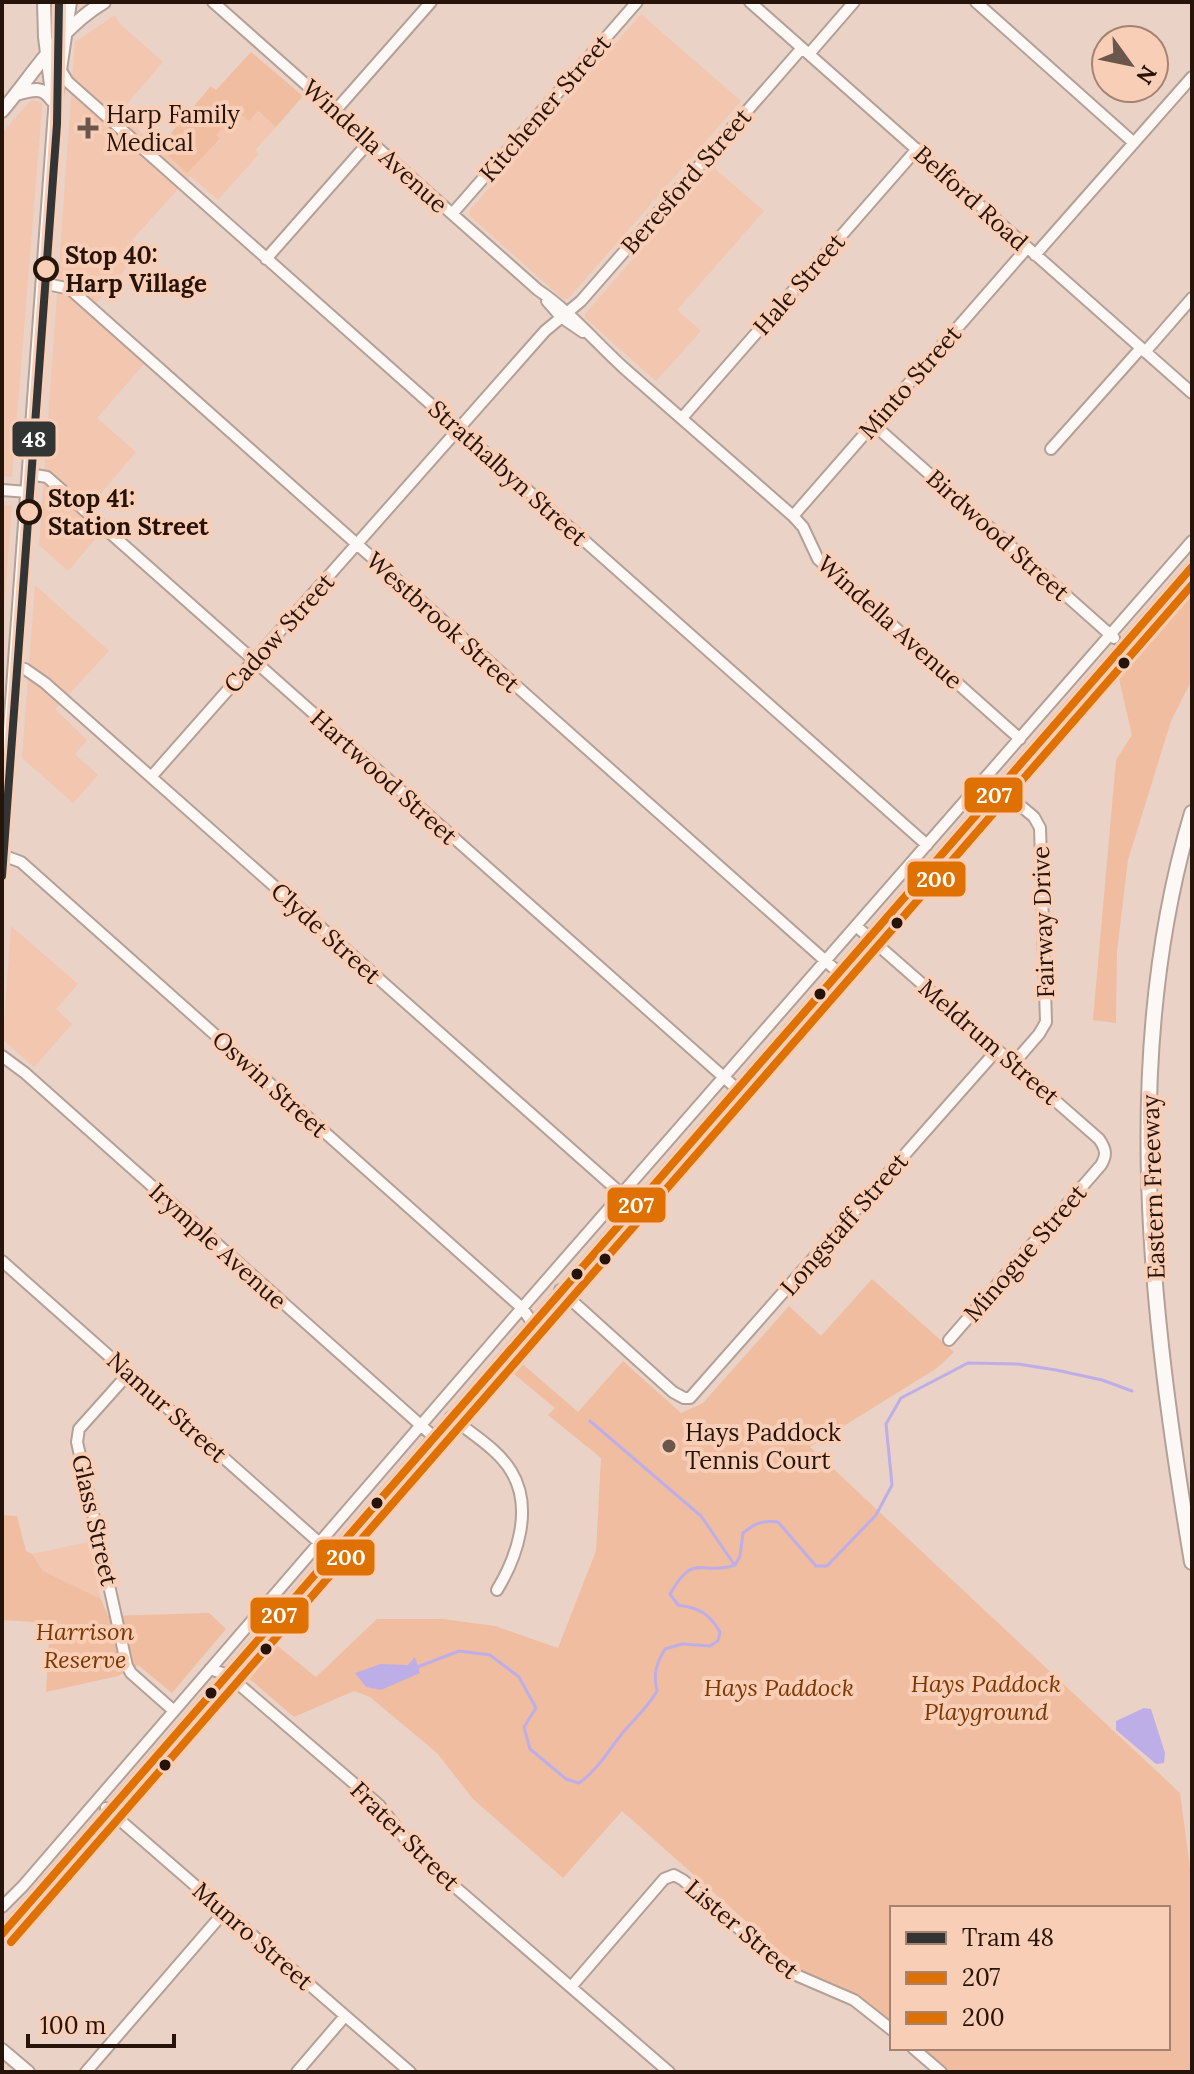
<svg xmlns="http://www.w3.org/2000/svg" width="1194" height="2074" viewBox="0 0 1194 2074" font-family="Lora,serif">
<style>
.built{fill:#f2c6af}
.green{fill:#f0bda1}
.water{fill:#beaee8}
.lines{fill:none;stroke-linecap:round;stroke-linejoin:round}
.stream{stroke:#beaee8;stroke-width:3}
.minor-casing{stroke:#b4a096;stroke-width:14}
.major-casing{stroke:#b4a096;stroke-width:16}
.highway-casing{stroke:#b4a096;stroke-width:18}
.minor{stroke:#fcf8f6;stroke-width:10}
.major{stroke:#fcf8f6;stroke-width:12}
.highway{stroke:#fcf8f6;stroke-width:14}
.bus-1-casing{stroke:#f9ceb7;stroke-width:14}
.bus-2-casing{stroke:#f9ceb7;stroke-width:14}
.bus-1{stroke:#de7101;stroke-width:8}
.bus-2{stroke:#de7101;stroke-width:8}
.tram-1-casing{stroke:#f9ceb7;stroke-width:14}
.tram-1{stroke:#333434;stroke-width:8}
.poi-dot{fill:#6b564b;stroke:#f9ceb7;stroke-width:3}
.stop-dot{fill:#f9ceb7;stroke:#261309;stroke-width:4}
.bus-dot{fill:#261309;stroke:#f9ceb7;stroke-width:3}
.labels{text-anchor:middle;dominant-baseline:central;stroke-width:8;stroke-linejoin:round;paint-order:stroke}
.street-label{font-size:24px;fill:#261309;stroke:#f9ceb7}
.poi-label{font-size:24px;fill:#261309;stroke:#f9ceb7;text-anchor:start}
.stop-label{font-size:24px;font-weight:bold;fill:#261309;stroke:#f9ceb7;text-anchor:start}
.park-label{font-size:24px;font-style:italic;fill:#7e3700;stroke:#f9ceb7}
.line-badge{stroke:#f9ceb7;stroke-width:3}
.badge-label{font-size:22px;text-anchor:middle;font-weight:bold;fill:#fff}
</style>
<rect width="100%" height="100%" fill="#ead2c6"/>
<path class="built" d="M641 14 741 101 568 299H563L470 216V210Z
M115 15 119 23 163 62 119 113 187 172 220 140 215 135 237 111H257L276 127 255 150 259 154 218 200 190 176 132 240 142 250 88 312 144 364 97 418 136 452 91 505 82 523 97 537 68 571 39 545 75 42Z
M31 100 42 102V108L12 477 2 476V133Z
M713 167 764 211 677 310 701 331 656 381 585 318V314Z
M2 505 12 506 2 634Z
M35 585 109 651 55 709 87 740 75 754 98 775 73 803 22 758Z
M11 926 78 984 56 1009 72 1024 34 1067 3 1040Z
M88 1542 101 1599 43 1571 32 1554Z"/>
<path class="green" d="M251 52 303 96 276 127 258 111 249 121 237 111 216 135 220 139 187 173 159 147 211 86 216 90Z
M1192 578V679L1171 721 1128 860 1117 951 1116 1023 1093 1020 1116 760 1132 735 1116 666Z
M872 1279 954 1352 937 1368 810 1447 1180 1793 1192 1883V2072H949L920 2048H1168V1908H892V2024L862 1998 812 1980 622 1811 563 1878 473 1799 437 1753 370 1697 354 1691 294 1717 246 1676 274 1643 316 1677 377 1619H443L495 1626 558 1648 596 1551 601 1458 548 1415 555 1408 509 1370 518 1360 578 1412 623 1361 681 1413 703 1403 789 1306 821 1336Z
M2 1515 17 1516 26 1551 32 1554 43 1571 101 1599 108 1616 209 1613 226 1629 172 1693 138 1665 118 1676 46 1692 50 1623 2 1620Z"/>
<path class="water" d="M415 1657 420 1673 381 1690 366 1687 355 1673 381 1664 408 1665Z
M1144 1708 1151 1709 1165 1753 1164 1763 1156 1764 1116 1730V1721Z"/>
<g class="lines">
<path class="stream" d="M590 1421 701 1516 734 1564
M415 1668 459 1651 490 1655 519 1677 536 1708 524 1727 530 1749 566 1779 579 1783C599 1769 609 1749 625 1730 636 1717 649 1706 657 1691 653 1674 656 1664 665 1649L682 1644 710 1646 718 1641 720 1632C709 1613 699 1608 678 1605L670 1594C695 1550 701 1577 735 1565L740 1556 743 1533C755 1523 763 1520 778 1522L816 1566H827L876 1515 892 1485 886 1424 901 1398 968 1363 1018 1364 1056 1370 1102 1380 1132 1391"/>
<g class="minor-casing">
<path id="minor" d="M213 2 538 290C571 312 595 342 625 369 681 418 737 467 793 516L803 527 818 559 1020 739
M750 2 1192 393
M976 2 1134 143
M809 54 854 2
M60 69 68 82 927 845
M335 111 431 2
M452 214 637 2
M1035 255 1192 77
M266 259 369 142
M43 283 70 289 838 972
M547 301 561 317 583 332
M1145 352 1192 298
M682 418 917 149
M873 424 1114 638
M1051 449 1141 348
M29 474 47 477 736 1088
M2 490 28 492
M793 516 1027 248
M15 667 25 669 45 683 625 1197
M151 777 545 331 581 301 802 48
M999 788 1034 817 1040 828 1046 1022 1039 1034 1013 1064
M2 855 21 862 522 1308 532 1322
M856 926 1099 1139C1106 1149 1107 1155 1101 1165L949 1340
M2 1056 25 1073 434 1437
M2 1261 332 1554
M560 1290 673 1392 684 1398H690L997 1050
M129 1373 79 1429 77 1442 127 1666 131 1673 174 1711
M451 1417C470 1433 498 1449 511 1471 534 1508 517 1557 497 1590
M210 1669 228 1675 379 1805 417 1854 669 2072
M106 1808 410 2072
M2 1907 23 1886 522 1308 1192 541
M2 1934 1192 567
M571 1987 664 1879 674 1875 683 1880 789 1972 854 2000 892 2030
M913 2048 941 2072
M86 2072 225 1911
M297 2072 345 2016"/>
</g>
<g class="major-casing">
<path id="major" d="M44 2 45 37 52 93
M16 94C30 90 43 85 52 100
M2 111C34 73 60 28 104 2
M2 840 56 97 70 2
M2 2050 28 2072"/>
</g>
<g class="highway-casing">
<path id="highway" d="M1192 813C1119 1057 1151 1316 1192 1562"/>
</g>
<use href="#minor" class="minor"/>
<use href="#major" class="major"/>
<use href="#highway" class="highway"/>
<g class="bus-1-casing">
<path id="bus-1" d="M2 1934 1192 567"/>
</g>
<g class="bus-2-casing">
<path id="bus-2" d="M11 1942 1192 585"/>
</g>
<use href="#bus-1" class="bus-1"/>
<use href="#bus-2" class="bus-2"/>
<g class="tram-1-casing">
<path id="tram-1" d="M2 876 57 124 59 2"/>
</g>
<use href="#tram-1" class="tram-1"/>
</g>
<g class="poi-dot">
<path d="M84 116h8v8h8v8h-8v8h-8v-8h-8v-8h8z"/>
<circle cx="669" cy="1446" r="8"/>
</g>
<g class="stop-dot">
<circle cx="46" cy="269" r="11"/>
<circle cx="29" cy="512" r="11"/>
</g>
<g class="bus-dot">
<circle cx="1124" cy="663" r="7"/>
<circle cx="897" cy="923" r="7"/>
<circle cx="820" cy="994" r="7"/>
<circle cx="605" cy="1259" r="7"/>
<circle cx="577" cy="1274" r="7"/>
<circle cx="377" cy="1503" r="7"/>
<circle cx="266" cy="1649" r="7"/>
<circle cx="211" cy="1693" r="7"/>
<circle cx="165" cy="1765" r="7"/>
</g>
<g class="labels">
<g class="street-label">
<text transform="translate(545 108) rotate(-49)">Kitchener Street</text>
<text transform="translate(375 146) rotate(42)">Windella Avenue</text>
<text transform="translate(686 181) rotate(-49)">Beresford Street</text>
<text transform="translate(971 198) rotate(42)">Belford Road</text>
<text transform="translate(799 284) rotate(-49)">Hale Street</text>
<text transform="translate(910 382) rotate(-49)">Minto Street</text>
<text transform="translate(508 473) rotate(42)">Strathalbyn Street</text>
<text transform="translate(998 535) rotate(42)">Birdwood Street</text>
<text transform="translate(443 622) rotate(42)">Westbrook Street</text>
<text transform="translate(890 622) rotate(42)">Windella Avenue</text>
<text transform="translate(279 633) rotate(-48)">Cadow Street</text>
<text transform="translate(384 777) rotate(42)">Hartwood Street</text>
<text transform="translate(1043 922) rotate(-92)">Fairway Drive</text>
<text transform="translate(326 933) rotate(42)">Clyde Street</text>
<text transform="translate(989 1042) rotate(41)">Meldrum Street</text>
<text transform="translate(270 1084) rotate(42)">Oswin Street</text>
<text transform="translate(1153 1187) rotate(-92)">Eastern Freeway</text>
<text transform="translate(844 1224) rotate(-49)">Longstaff Street</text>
<text transform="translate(218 1246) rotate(42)">Irymple Avenue</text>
<text transform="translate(1025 1253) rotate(-49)">Minogue Street</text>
<text transform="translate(167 1407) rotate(42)">Namur Street</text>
<text transform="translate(95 1520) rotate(77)">Glass Street</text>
<text transform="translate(405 1836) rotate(45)">Frater Street</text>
<text transform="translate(742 1929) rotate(40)">Lister Street</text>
<text transform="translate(253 1936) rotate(41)">Munro Street</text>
</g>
<g class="poi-label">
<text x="106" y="114">Harp Family<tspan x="106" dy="28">Medical</tspan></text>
<text x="685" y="1432">Hays Paddock<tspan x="685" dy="28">Tennis Court</tspan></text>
</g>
<g class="stop-label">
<text x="65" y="255">Stop 40:<tspan x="65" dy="28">Harp Village</tspan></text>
<text x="48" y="498">Stop 41:<tspan x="48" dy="28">Station Street</tspan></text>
</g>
<g class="park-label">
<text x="85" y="1631">Harrison<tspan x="85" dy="28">Reserve</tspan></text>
<text x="986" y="1683">Hays Paddock<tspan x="986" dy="28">Playground</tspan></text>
<text x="779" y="1687">Hays Paddock</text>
</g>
</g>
<g class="line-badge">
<rect x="11" y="420" width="46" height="38" rx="8" fill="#333434"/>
<rect x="963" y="776" width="61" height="38" rx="8" fill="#de7101"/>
<rect x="906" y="860" width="61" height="38" rx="8" fill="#de7101"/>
<rect x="606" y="1186" width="61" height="38" rx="8" fill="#de7101"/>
<rect x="315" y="1538" width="61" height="39" rx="8" fill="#de7101"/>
<rect x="249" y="1596" width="61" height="39" rx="8" fill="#de7101"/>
</g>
<g class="badge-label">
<text x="34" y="447">48</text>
<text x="994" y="803">207</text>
<text x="936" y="887">200</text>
<text x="636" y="1213">207</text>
<text x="346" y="1565">200</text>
<text x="279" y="1623">207</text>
</g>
<rect width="1194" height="2074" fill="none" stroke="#261309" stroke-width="8"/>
<rect x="890" y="1906" width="280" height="144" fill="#f9ceb7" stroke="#a58371" stroke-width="2"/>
<rect x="906" y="1932" width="40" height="12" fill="#333434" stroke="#a58371" stroke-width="2"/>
<text x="962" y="1946" font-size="24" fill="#261309">Tram 48</text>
<rect x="906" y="1972" width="40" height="12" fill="#de7101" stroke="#a58371" stroke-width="2"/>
<text x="962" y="1986" font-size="24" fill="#261309">207</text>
<rect x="906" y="2012" width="40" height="12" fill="#de7101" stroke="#a58371" stroke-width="2"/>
<text x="962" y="2026" font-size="24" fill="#261309">200</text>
<g transform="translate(1130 64) rotate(123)"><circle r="38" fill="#f9ceb7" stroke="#a58371" stroke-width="2"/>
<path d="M0-6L14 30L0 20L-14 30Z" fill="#6b564b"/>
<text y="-12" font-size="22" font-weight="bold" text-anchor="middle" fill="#261309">N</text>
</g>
<path d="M28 2034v12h146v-12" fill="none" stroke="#261309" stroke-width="4"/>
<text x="40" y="2034" font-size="24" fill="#261309" stroke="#f9ceb7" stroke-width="6" paint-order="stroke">100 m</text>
</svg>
